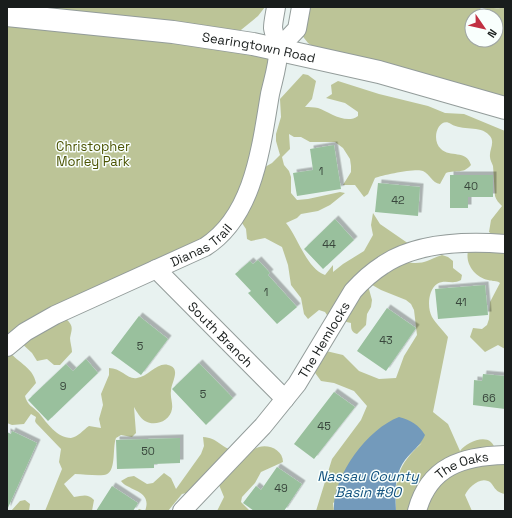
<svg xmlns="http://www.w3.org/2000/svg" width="512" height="518" viewBox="0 0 512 518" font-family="'Space Grotesk',sans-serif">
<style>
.green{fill:#bcc497;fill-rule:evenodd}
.water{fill:#739abb}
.building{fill:#99c09d;filter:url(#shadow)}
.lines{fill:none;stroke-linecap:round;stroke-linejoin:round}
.street-casing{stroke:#939c9a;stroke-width:20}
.primary-casing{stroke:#939c9a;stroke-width:24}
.street{stroke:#fff;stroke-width:18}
.primary{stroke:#fff;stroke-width:22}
.labels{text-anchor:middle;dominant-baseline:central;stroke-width:3;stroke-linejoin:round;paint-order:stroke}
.number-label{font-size:11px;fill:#39463c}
.street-label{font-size:13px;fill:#191d1c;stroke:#f9fffd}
.park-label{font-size:13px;fill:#4c5403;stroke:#f9fffd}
.water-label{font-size:14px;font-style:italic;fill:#13537f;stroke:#f9fffd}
</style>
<defs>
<filter id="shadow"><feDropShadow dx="3.5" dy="-3.5" stdDeviation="0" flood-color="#0004"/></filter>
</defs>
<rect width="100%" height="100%" fill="#e8f2f0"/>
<path class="green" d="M7 7H265L258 16 236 34 278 49 265 167 272 163 280 155 276 141V134L281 117 280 99 303 74 308 75 316 81 312 99 305 107C309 107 314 107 318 108 329 112 346 125 358 116V112L345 103 326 98 332 94 331 85 338 81 379 94 428 106 445 113 464 114 505 131V349L498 345 485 352 470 337 473 328 482 329 487 325 489 319 490 302 500 283C496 280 493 282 488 280 475 277 465 264 468 251L493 235 489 232 491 220 502 206C499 203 496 200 495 196 494 186 494 176 493 166 492 163 490 160 490 157 489 149 496 142 489 135 480 125 462 131 451 124 439 116 430 139 441 149 450 158 466 149 471 165 462 175 457 169 446 173L440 184C432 183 430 174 423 171 416 168 383 175 375 178L368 194 364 197 355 185H343L351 172V166L350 159 343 148 335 142H310L301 137H294L289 134 290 149 282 157 284 165 289 171 291 177V193L297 200 308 199 340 192 345 193 330 205 318 211 301 214 297 218 286 223C298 237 306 268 325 275L333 265V272L343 264 364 251 373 235 371 225 373 213 380 224 409 244 402 261C422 266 425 261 442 255L448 257 453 261V268L462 275 461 280C453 285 445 279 437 284 428 290 427 308 432 317 436 324 443 330 448 337L433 412 448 424 460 451C467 441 492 431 495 450L498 446 505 450V494C492 491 495 484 488 481 479 477 468 488 465 495L472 511H396C394 480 398 464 422 443L333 503 334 511H316L332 459 361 420 367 406 354 391 334 383 321 381 313 370 326 351 343 355 359 371 379 379 396 378 404 356 417 335 414 310 411 304 406 300 381 290 367 282 372 300 371 307 367 314 366 325 357 334C351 332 351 328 351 323L329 318 325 312 319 310 308 319 304 314 301 298 291 285 288 265 282 247 265 238 251 241 247 239 246 229 240 220 65 318C74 326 72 328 70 338 70 342 72 348 72 352L60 365H54L47 359 37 361 32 353 18 340 7 347Z
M301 7H481L480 10C489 6 496 10 505 7V108L324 54 308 43 297 29ZM472 16H496V40H472Z
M7 348C15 362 33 366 36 383L25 396C27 405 33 407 39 413 47 423 57 438 71 438 78 437 83 430 89 426L101 428 99 419 103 405 101 394 109 375V368C121 368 128 380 137 378 148 377 157 362 168 365 182 368 171 383 171 391 170 397 173 403 172 409 170 421 155 427 145 421 140 418 137 412 134 407L136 433 132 437 121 435 116 438C112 448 117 474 104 475 94 476 84 474 75 474L64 484 74 497C83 496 87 493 94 500L92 511H45L62 469 59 462 61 449 36 423 35 421 36 417 31 414 24 424 12 425 7 423Z
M203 437C218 438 220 447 232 450 236 451 243 452 247 451 252 451 255 448 259 447 269 444 283 450 283 462L261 472 255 483 242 497 241 502 250 511H217L224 497 219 485 182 494 168 511H137L139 509 145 511C153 490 128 491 121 481L128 477 134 476 147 484 153 483 164 473 171 478 176 489 201 454 204 446Z
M25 500 30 504 29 511H11L20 501Z"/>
<path class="water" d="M399 417C411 420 419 425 425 435 421 445 412 451 405 460 394 475 395 493 396 511H334C332 477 367 429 399 417Z"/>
<path class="building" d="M334 145 341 189 297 196 293 173 313 170 310 149Z
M450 175H493V197H468V208H450Z
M378 183 420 187 418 216 375 212Z
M335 219 354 240 323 269 304 249Z
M258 260 270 273 268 275 297 307 277 324 248 293 251 291 235 274 250 261 253 264Z
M485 285 488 315 438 319 435 289Z
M387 308 416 328 386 371 357 351Z
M139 316 168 339 141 375 111 353Z
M86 359 98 373 48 421 28 400 66 364 73 371Z
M199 363 233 398 206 425 172 389Z
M483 374 505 376V409L473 405 474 380 482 381Z
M334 392 355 407 314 459 294 444Z
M12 431 37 443 7 510V432L11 434Z
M180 438V463L154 464V468L117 469 116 440Z
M277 467 302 484 284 511H254L243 503 256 486 261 490Z
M112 486 138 503 133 511H96Z"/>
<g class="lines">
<g class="street-casing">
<g id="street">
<path d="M278 49 297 29 301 7"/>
<path id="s1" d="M156 269 285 399"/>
<path id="s2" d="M7 347 25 332 55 315 205 247C254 216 261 147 270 94 273 80 279 63 278 49 278 42 274 35 273 28 273 22 275 14 276 7"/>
<path id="s3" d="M182 511 263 426 297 384 353 291C362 281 372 272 383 265 417 242 466 241 505 244"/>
<path id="s4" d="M417 511C429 466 463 456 505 455"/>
</g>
</g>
<g class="primary-casing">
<g id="primary">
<path id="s5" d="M7 15 173 32 253 44 379 72 505 108"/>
</g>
</g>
<use href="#street" class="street"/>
<use href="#primary" class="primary"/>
</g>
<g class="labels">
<g class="number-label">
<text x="321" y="171">1</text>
<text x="471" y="186">40</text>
<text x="398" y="200">42</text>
<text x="329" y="244">44</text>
<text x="266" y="292">1</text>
<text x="461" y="302">41</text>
<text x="386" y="340">43</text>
<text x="140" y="346">5</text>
<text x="63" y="386">9</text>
<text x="203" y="394">5</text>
<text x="489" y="398">66</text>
<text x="324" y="426">45</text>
<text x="148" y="451">50</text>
<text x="281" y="488">49</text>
</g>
<g class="street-label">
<text stroke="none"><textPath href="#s5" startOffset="254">Searingtown Road</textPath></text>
<text stroke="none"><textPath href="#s2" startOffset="220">Dianas Trail</textPath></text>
<text stroke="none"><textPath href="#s1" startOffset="92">South Branch</textPath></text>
<text stroke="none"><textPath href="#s3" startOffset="223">The Hemlocks</textPath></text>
<text stroke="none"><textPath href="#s4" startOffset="69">The Oaks</textPath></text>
</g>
<g class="park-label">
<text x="93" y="146">Christopher<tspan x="93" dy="15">Morley Park</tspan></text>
</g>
<g class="water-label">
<text x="368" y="476">Nassau County<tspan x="368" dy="16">Basin #90</tspan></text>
</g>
</g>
<rect width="512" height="518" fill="none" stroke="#191d1c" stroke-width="16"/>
<g transform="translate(484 28) rotate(124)"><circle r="19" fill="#f9fffd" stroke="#9fa5a3"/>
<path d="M0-3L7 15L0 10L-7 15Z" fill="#c13042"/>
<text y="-6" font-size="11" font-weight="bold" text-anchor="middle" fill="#191d1c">N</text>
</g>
</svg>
